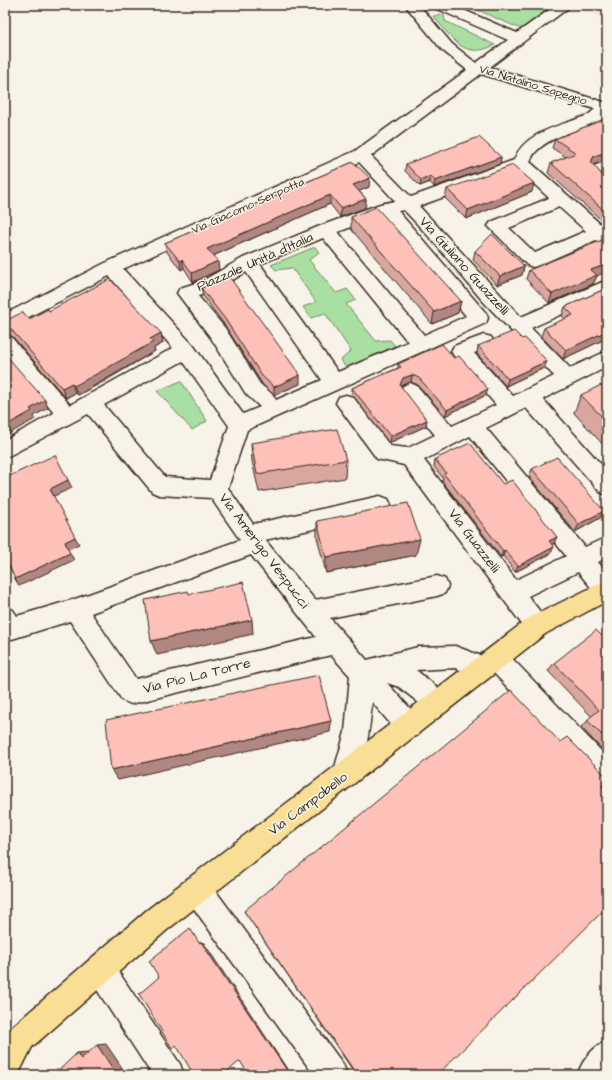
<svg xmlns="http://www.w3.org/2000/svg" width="612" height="1080" viewBox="0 0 612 1080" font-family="'Architects Daughter',sans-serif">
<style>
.built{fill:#f9e4da}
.green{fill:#a9dfa2;stroke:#728460}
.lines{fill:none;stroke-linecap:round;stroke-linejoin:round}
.minor-casing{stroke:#3b2a1e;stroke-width:3}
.major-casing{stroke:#3b2a1e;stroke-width:3}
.minor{fill:#f7f3e8;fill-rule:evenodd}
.major{fill:#f9df96;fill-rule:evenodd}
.wall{fill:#daa6a0;stroke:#3b2a1e}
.shaded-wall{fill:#b18782;stroke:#3b2a1e}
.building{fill:#fdc1ba;stroke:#3b2a1e}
.labels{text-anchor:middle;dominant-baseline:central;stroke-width:3;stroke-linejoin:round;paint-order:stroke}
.far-street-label{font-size:12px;fill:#3b2a1e;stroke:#f7f3e8}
.street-label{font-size:14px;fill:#3b2a1e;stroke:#f7f3e8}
</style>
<rect width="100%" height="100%" fill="#f7f3e8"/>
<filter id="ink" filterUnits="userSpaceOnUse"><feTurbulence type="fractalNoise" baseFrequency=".025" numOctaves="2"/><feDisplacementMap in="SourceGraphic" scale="8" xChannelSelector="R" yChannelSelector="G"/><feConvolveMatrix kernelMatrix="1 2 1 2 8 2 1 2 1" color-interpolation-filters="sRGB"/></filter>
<g filter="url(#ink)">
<path class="built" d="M578 5H607V20L574 7Z"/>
<path class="green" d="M466 5H553L521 29Z
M444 15 445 21 495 45C463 61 453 38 433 16Z
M315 247 319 252 309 260 336 293 347 289 356 300 346 304 376 341 390 340 395 346 346 368 341 360 351 351 325 313 311 318 303 307 316 302 292 268 276 270 271 265Z
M181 381 207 421 192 430 157 391Z"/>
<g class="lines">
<g class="minor-casing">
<path id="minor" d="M405 5H419L452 44 476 63 508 40 435 8 433 5H452L517 33 556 5H572L490 67 607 103V114L601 121C580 131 537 138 530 162L605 228 607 230V246L601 244 596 240 539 265 533 267 527 265 488 226 491 222 549 198 519 170 419 206 521 317 607 280V294L531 328 570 368 607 351V367L543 399 607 471V495L600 492 526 408 486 428 585 547 607 537V558L598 562 607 573V600L599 597 578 572 528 596 545 618 549 626 545 634 537 637 529 634 404 465 377 459 336 403 339 397 346 395 353 397 390 446 408 448 435 435 403 396 400 391 403 386 410 383 417 386 452 426 496 405 454 356 451 351 454 346 484 335 491 337 494 342 491 347 474 353 513 396 554 376 481 299 432 240 404 210 398 211 486 313 488 318 486 323 247 430 228 488 253 524 380 496 388 499 391 505 388 511 380 514 265 540 315 600 437 576 445 579 448 586 445 593 437 596 330 618 367 660 418 647 455 646 484 657 488 650 496 647 504 650 607 757V788L598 784 493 672 491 676 483 679 455 668 416 670 447 695 450 703 447 711 438 715 429 711 399 687 387 683 418 717 421 726 418 735 409 738 400 735 372 702C370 729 366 757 355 783L346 787 337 783 333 774 345 732 350 676 331 655 131 704 122 700 70 621 12 639 5 636V606L13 610 17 616 75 599 240 540 211 498 159 495 152 492 88 414 5 458V440L54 413 5 356V336L12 338 70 405 173 348 109 276 5 329V314L105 263 355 151 467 70 442 50ZM481 74 595 109 588 115C564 125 524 131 514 160L411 197 371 156ZM359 162 395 201 380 204 320 226 243 258 202 281 180 288 177 293 211 338 246 394 260 407 243 414 193 345 123 269ZM559 207 586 231 535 253 509 228ZM383 215 466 316 424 335 338 232ZM323 238 408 342 338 372 260 264ZM246 272 322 380 276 400 272 394 260 384 225 328 198 296 214 291ZM183 361 229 426 210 480 165 477 104 405ZM470 436 566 556 516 580 424 460ZM251 555 316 637 136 679 91 613Z
M607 161V185L601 184 589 171 591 167Z
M197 875 207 879 343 1064 347 1075H314L187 899 183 889 187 879Z
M100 955 110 959 180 1064 184 1075H152L90 979 86 969 90 959Z
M607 1041V1075H577C583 1060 592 1047 607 1041Z"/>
</g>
<g class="major-casing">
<path id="major" d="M607 580V601L545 634 167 930 32 1047 18 1075H5V1039L12 1027 147 910 529 618Z"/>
</g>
<use href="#minor" class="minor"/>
<use href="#major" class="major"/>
</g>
<path class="wall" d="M607 118V160L593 165 603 176H607V225L548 173 551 163 566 157 552 148 555 139Z
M501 157 500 164 434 187 430 182 420 186 405 171 406 164Z
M353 162 369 187 359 191 366 199 365 208 340 217 330 204 213 256 219 270 193 282 184 268 181 270 167 252 165 243Z
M447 189 532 192 466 219 445 198Z
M351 217 461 301 458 313 432 324 351 229Z
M475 251 524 266 522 275 497 285 473 260Z
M529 270 597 276 593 284 549 303 526 279Z
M201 288 300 384 274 395 263 385 226 327 203 296Z
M607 288V338L563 359 541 336 544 328 565 319 562 316 565 307Z
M49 311 161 333 163 343 154 348 155 351 105 381 78 395 75 393 66 398 13 337 6 332 5 330V321L29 319Z
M522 339 547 361 544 368 506 386 477 354 478 346Z
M398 364 486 395 445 416 418 385 411 382 402 385 401 387 426 426 389 443 352 394V388L398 368Z
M607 391V449L574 413 581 395Z
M251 443 346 460 345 478 259 492 252 461Z
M435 459 503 484 554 543 552 545 550 554 515 572 503 556 501 557 442 481 443 478 434 467Z
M532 469 600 518 575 532 529 477Z
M317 521 416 555 326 573 317 537Z
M607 641V755L581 727 592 717 548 671 554 663Z
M602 786 437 1075H356L244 911Z"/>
<path class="shaded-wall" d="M607 152V160L590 166 591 162 594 156Z
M501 157 500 164 434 187 435 181Z
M431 176 430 182 420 186 421 180Z
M370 178 369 187 353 194V185Z
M534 183 532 192 466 219 468 210Z
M330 195V204L208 258 207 249Z
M366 199 365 208 340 217 341 208Z
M182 259 184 268 181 270 180 261Z
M218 261 219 270 193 282 192 273Z
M607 264V271L597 276 593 284 549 303 552 294 591 270Z
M524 266 522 275 497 285 500 276Z
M461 301 458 313 432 324 434 312Z
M607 331V338L563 359 566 350Z
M161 333 163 343 154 348 155 351 78 395 74 386 150 339Z
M547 361 544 368 506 386 508 379Z
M300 375V384L274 395V387Z
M412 375 411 382 402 385 399 392 400 385 403 378Z
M72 383 75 393 66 398 62 388Z
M488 389 486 395 445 416 447 410Z
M45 400 48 408 34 416 35 419 5 436V426L30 409Z
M427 420 426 426 389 443 390 436Z
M68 480 72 488 54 496 50 489Z
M604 511 600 518 575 532 579 524Z
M75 537 79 544 68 549 65 542Z
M557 537 554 543 546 548 549 541Z
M420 539 416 555 326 573V557Z
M554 547 550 554 515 572 518 566Z
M505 550 503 556 501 557 503 551Z
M70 553 74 560 19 586 15 579Z
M252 620 253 634 157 655 151 641Z
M331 721 330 732 118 780 111 770Z
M201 942 204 943 291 1075H290Z
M106 1044 127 1075H117L97 1045Z
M88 1052 91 1058 81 1059 77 1053Z"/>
<path class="building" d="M607 118V152L594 156 591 162 603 176H607V213L551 163 576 153 555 139Z
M479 137 501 157 435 181 431 176 421 180 406 164Z
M353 162 370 178 353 185 366 199 341 208 330 195 207 249 218 261 192 273 182 259 180 261 165 243Z
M513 165 534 183 468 210 447 189Z
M376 207 461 301 434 312 351 217Z
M492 234 524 266 500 276 475 251Z
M607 238V264L591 270 597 275 552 294 529 270Z
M228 275 300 375 274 387 262 376 225 319 201 288 214 284Z
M110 279 161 333 150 339 153 342 102 371 74 386 72 383 62 388 9 327 5 324V321L23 312 29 319 48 309 49 311Z
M607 288V331L566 350 544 328 573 315 565 307Z
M514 331 522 339 525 338 547 361 508 379 478 346Z
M442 344 454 358 459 356 488 389 447 410 419 378 412 375 403 378 400 385 427 420 390 436 352 388 401 367 398 364Z
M5 354 45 400 30 409 32 411 5 426Z
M601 385 607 391V422L581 395Z
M337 429 346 460 257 474 251 443Z
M470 443 503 484 512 480 557 537 549 541 554 547 518 566 505 550 503 551 444 474 446 473 435 459Z
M55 455 68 480 50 489 75 537 65 542 70 553 15 579 5 557V478Z
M557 457 604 511 579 524 532 469Z
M408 503 420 539 326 557 317 521Z
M243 582 252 620 151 641 145 600 188 591 189 594Z
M596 630 607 641V740L587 720 599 710 554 663Z
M319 675 331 721 111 770 106 720Z
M511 690 560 742 567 737 607 777V781L602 786 607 791V907L437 1075H357L244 911Z
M190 928 199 943 201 942 290 1075H249L240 1061 223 1075H194L176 1045 172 1048 139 994 159 977 149 961Z
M97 1045 117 1075H54L77 1053 81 1059Z"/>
</g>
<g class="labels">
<g class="far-street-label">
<text transform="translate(533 85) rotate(17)">Via Natalino Sapegno</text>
<text transform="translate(248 206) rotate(-24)">Via Giacomo Serpotta</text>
</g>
<g class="street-label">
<text transform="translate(255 262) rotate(-24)">Piazzale Unità d'Italia</text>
<text transform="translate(464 266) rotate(48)">Via Giuliano Guazzelli</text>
<text transform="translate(474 541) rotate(53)">Via Guazzelli</text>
<text transform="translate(264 551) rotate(53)">Via Amerigo Vespucci</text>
<text transform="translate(197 676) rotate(-14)">Via Pio La Torre</text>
<text transform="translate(308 804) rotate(-37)">Via Campobello</text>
</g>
</g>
<rect width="612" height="1080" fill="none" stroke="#f7f3e8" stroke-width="20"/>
<rect x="10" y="10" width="592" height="1060" fill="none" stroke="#3b2a1e" stroke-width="1.5" filter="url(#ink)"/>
</svg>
